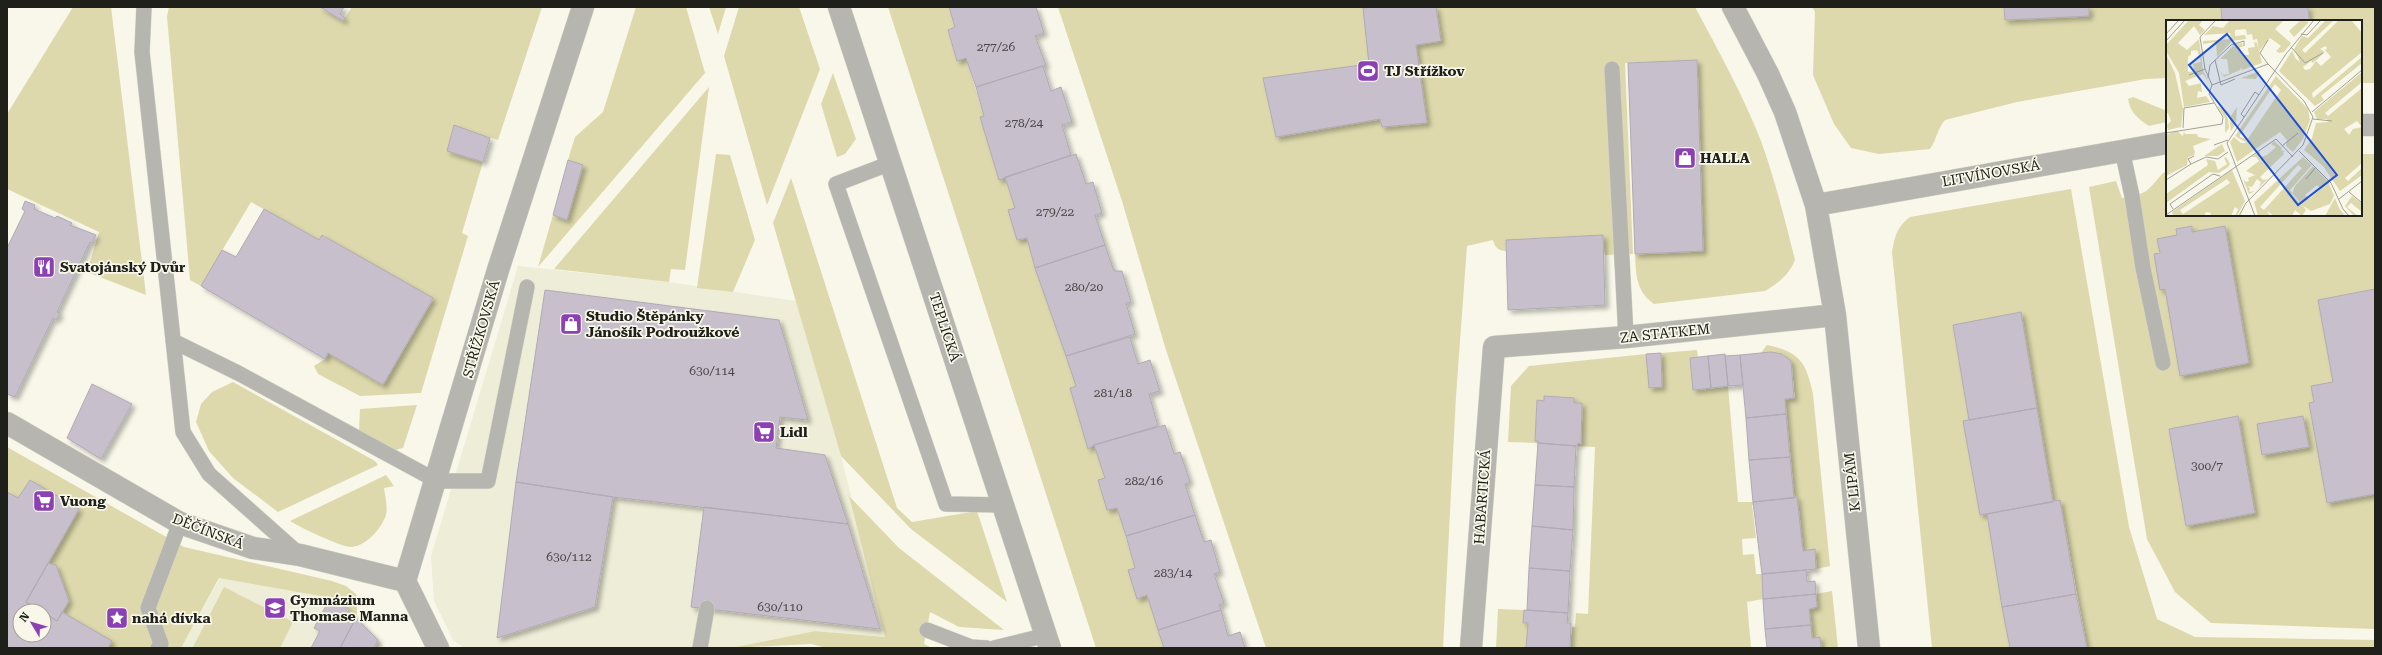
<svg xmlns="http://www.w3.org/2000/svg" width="2382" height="655" viewBox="0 0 2382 655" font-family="'Roboto Serif',serif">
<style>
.built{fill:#eeedd7}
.green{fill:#ddd9ac;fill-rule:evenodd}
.building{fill:#c7c0cc;stroke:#b0aab5;filter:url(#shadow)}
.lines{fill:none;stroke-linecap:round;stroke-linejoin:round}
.service-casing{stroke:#d5d5c8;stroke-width:16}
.minor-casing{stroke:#d5d5c8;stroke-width:23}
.tertiary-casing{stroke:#d5d5c8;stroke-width:23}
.service{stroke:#b6b5af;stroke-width:15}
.minor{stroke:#b6b5af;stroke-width:22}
.tertiary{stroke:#b6b5af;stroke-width:22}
.labels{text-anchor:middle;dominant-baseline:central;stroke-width:3.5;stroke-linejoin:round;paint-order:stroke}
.number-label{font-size:12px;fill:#4a4847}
.poi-label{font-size:14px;font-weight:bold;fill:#20201b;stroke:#f8f7e9;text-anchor:start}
.street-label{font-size:14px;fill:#20201b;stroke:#f8f7e9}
.inset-road{fill:none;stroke:#a2a197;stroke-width:1}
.view{fill:#1d4ed8;fill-opacity:0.15;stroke:#1d4ed8;stroke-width:2}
.inset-edge{fill:none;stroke:#20201b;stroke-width:2}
</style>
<defs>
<filter id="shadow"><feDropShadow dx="3.5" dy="3.5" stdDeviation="2" flood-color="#0004"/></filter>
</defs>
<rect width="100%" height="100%" fill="#f8f7e9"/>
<path class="built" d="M518 266 669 282 796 301 841 456 886 637 815 631 731 648H464L453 640 434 601 431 556Z
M221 576 338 599 386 648H181Z"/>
<path class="green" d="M73 7H111L146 295 87 272 99 232 7 189V114Z
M169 7H320L343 21 352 7H542L498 140 454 126 447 151 483 162 462 233 468 236 421 393 360 396 318 374 314 366 325 359 328 353 383 385 433 300 323 235 319 240 251 202 201 286 190 280 167 16Z
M636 7H686L705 73 538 267 553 215 567 219 583 165 568 160 575 137 603 112Z
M709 7H726L718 34Z
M739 7H799L820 69 767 205 724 56Z
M888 7H949L955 27 948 31 957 61 966 58 984 116 980 118 999 179 1005 177 1015 208 1017 240 1027 238C1041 288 1060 336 1076 386L1070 388 1088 449 1094 445 1105 478 1098 480 1107 510 1117 508 1135 568 1137 598 1147 595 1164 648H1096Z
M1058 7H1695C1718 50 1743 95 1761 141 1775 180 1785 220 1795 260 1789 275 1778 283 1765 291L1654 304C1636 291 1636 275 1635 254L1703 251 1697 61 1625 63 1633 254 1605 255 1603 235 1506 240V251C1498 251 1495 247 1493 240L1467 246 1456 396 1443 648H1266L1166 350 1122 201Z
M1812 7H2004L2005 20 2089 16V7H2221L2222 21H2167V78L2146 79 2017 102 1945 120C1937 129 1937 139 1930 149L1879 154 1851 148 1834 124 1813 75 1815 12Z
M2308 7H2375V83H2361V21H2309Z
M833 73 856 139 845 154 837 157 821 104Z
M709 87 685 270 671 269 669 282 554 269Z
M2133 97 2167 111V122L2149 126C2138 119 2130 112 2128 99Z
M716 154 730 155 755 240 733 292 697 288Z
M2361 154H2375V289L2318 300 2333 382 2311 386 2314 402 2309 403 2327 502 2375 494V629L2211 623 2175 592 2147 539 2089 187 2116 181 2122 198C2148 194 2146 192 2163 173L2167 172V215H2361ZM2191 226 2192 232 2225 226 2249 363 2180 375 2165 289H2160L2154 254 2160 252 2157 239 2177 235 2176 229ZM2238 416 2255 513 2186 526 2169 429ZM2303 416 2309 447 2263 455 2257 424Z
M791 178 897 508 912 522 977 511 1007 602 911 529 841 456 773 223Z
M2071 189 2129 527 2157 619 2195 637 2375 640V648H2087L2060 501 2053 502 2020 312 1953 326 1969 420 1963 421 1980 515 1987 514 2010 648H1932L1892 252C1895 236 1897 227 1910 217Z
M1767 345C1800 352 1806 362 1813 394L1830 566 1816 569 1815 550 1803 551 1794 498 1785 399 1795 398 1791 361 1782 354 1761 353Z
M1697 350 1698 357 1690 358 1693 390 1728 386 1738 502H1756V504L1752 505 1756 538 1742 539 1743 555 1754 554 1756 574H1762L1763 599 1747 602 1751 648H1570L1572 627H1575L1576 613 1588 614 1595 447 1577 446 1578 443H1581L1582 403H1574V398L1545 396 1544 401 1537 400 1535 440 1538 441V443L1508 442 1511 386 1529 366 1646 354 1649 388 1662 386 1661 353Z
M233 382 375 461 378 465 278 512 233 478 209 451 196 422 201 404 212 392Z
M417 405 403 448 395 450 359 432 360 409Z
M7 447 184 547 332 581 346 586 357 595V618L338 599 219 578 181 648H108L111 641 62 613 26 602 79 509 30 480 18 498 7 492Z
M386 475 394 486 384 488C385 495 388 508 386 515 381 529 367 545 352 547 343 548 299 527 290 521Z
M849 496 899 548 1004 630 959 627 930 612 924 644 932 648H827L811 644 731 648 815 631 885 637Z
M224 587 293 622 280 648 193 647Z
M1832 591 1838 648H1821L1820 637 1812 638 1809 609 1817 607 1816 594Z
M1498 609 1524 610 1523 622 1528 623 1526 648H1496Z"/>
<path class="building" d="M320 7H344L340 14 345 18 343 21Z
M949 7H1036L1044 33 1035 36 1046 65 976 87 966 58 957 61 948 30 955 27Z
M1373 7H1436L1441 41 1416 45 1427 123 1382 127 1380 119 1276 137 1263 78 1369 64 1363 8Z
M2004 7H2089V16L2005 20Z
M2221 7H2308L2309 21H2222Z
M1697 60 1703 251 1635 254 1628 63Z
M1043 66 1051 91 1061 87 1072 122 1062 125 1071 155 999 180 980 117 984 116 976 87Z
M454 125 490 138 483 162 447 151Z
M1076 154 1086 184 1093 182 1102 213 1095 215 1105 245 1035 268 1027 238 1017 240 1008 210 1015 208 1005 177Z
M568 160 583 165 567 220 553 215Z
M25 201 35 205 34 209 55 218 57 216 72 223 70 225 96 235 92 243 90 242 57 312 60 313 56 320 53 318 15 397 7 394V248L25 211 22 209Z
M264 209 319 240 322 235 433 298 383 385 328 353 325 359 201 286 222 250 236 257Z
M2192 226V232L2225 226 2249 363 2180 376 2165 289 2160 290 2154 254 2160 253 2157 239 2177 235 2176 229Z
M1603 235 1605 305 1508 310 1506 240Z
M1105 245 1114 271H1122L1131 302 1126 303 1135 334 1066 356 1035 268Z
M2375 289V494L2327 503 2309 403 2314 402 2311 386 2333 382 2318 300Z
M545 290 779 320 808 420 780 417 776 448 825 455 848 524 613 497 516 482Z
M2021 312 2037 408 1969 420 1953 325Z
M1130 337 1138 364 1150 360 1160 391 1149 394 1158 426 1094 445 1088 449 1070 388 1076 386 1066 356Z
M1771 352 1782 354 1791 361 1794 398 1785 399 1786 414 1746 418 1740 355Z
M1661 353 1662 387 1649 388 1646 354Z
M1725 354 1728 386 1711 388 1708 356Z
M1740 355 1743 385 1728 386 1725 356Z
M1708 356 1711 388 1693 390 1690 358Z
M92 384 132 404 101 459 67 438Z
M1544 396 1574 398V403H1582L1581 444 1578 443 1577 446 1538 443V441H1535L1537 400 1544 401Z
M2037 408 2053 502 1980 515 1963 421Z
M1786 414 1790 457 1749 460 1746 418Z
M2238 416 2255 513 2186 526 2169 429Z
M2303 416 2309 447 2262 455 2257 424Z
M1165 425 1174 454 1180 452 1190 482 1185 484 1195 515 1126 536 1117 508 1107 510 1098 480 1105 478 1094 445Z
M1538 443 1576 446 1574 487 1535 485Z
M1790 457 1794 498 1753 502 1749 460Z
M30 480 79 509 26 602 42 611H20V635H44V612L57 621 62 612 112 641 108 648H7V492L18 498Z
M516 482 613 497 595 607 497 638Z
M1535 485 1574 487 1573 530 1532 526Z
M1797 497 1803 551 1815 549 1816 569 1762 574 1753 502Z
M2060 500 2076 594 2002 607 1987 514Z
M704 507 848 524 880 629 691 607Z
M1195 515 1204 542 1211 540 1220 572 1214 574 1224 603 1219 605 1221 610 1158 630 1147 595 1137 599 1128 570 1135 568 1126 536Z
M1532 526 1573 530 1570 571 1529 568Z
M48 563 56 565 69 601 57 621 26 602Z
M1529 568 1570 571 1568 613 1527 610Z
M1806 570 1807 582 1815 581 1816 594 1763 599 1762 574Z
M1816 594 1817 607 1809 609 1811 625 1765 629 1763 599Z
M2076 594 2087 648H2010L2002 607Z
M338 599 356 618 340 648H311L320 631 314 628 327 604 333 607Z
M1221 610 1228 636 1240 632 1245 648H1164L1158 630Z
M1524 610 1568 613 1567 623H1571L1570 648H1526L1528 623H1523Z
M356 618 378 640 374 648H340Z
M1811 625 1812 638 1820 637 1821 648H1767L1765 629Z"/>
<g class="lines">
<g class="service-casing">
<path id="service" d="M144 7 142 52 183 432 209 474 299 554
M1612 69 1626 337
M2122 150 2132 196 2143 268 2163 363
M891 163 836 184 946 504 1004 505
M173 341 238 373 437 481H488L527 287
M927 630 971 647 987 648
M158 648 161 644 148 608 180 523
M700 648 707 608
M994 648 1047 635"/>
</g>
<g class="minor-casing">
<path id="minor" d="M1733 7 1768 74 1785 112 1816 205 1835 315 1869 648
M2361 125H2375
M1816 205 2167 143
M7 423 180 523 253 548 300 555 405 581
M438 648 405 581 498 270 583 7
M1471 648 1494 347 1626 337 1835 315"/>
</g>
<g class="tertiary-casing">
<path id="tertiary" d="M839 7 1050 648"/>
</g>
<use href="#service" class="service"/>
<use href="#minor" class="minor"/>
<use href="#tertiary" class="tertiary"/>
</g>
<defs>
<g id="stadium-square" transform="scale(1.15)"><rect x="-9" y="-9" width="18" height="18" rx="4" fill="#8b41b4" stroke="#f8f7e9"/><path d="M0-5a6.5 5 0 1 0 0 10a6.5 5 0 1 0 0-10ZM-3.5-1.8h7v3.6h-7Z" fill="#fff"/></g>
<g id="shop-square" transform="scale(1.15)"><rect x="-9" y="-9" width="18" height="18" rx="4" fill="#8b41b4" stroke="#f8f7e9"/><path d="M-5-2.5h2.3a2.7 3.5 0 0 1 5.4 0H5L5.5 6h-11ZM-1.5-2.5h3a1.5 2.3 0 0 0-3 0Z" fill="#fff"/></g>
<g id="restaurant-square" transform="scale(1.15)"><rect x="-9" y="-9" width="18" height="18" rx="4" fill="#8b41b4" stroke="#f8f7e9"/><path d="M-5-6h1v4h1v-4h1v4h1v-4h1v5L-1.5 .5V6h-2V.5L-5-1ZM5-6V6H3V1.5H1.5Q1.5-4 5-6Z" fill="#fff"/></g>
<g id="supermarket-square" transform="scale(1.15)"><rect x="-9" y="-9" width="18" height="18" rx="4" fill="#8b41b4" stroke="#f8f7e9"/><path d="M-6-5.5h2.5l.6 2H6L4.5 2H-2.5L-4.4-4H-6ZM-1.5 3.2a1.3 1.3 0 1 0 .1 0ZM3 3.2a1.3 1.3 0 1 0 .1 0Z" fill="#fff"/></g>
<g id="school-square" transform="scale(1.15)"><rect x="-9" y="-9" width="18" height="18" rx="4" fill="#8b41b4" stroke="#f8f7e9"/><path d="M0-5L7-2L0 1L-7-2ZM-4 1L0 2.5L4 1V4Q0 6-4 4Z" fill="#fff"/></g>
<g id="sight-square" transform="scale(1.15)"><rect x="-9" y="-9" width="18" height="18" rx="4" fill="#8b41b4" stroke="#f8f7e9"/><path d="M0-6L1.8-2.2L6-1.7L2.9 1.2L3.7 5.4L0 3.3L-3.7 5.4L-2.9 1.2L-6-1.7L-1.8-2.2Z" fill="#fff"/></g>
</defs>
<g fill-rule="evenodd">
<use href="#stadium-square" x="1368" y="71"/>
<use href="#shop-square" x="1685" y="158"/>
<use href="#restaurant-square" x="44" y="267"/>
<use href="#shop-square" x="571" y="324"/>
<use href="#supermarket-square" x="764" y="432"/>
<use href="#supermarket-square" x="44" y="501"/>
<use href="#school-square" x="275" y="608"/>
<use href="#sight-square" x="117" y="618"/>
</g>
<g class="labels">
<g class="number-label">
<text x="996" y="47">277/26</text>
<text x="1024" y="123">278/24</text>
<text x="1055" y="212">279/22</text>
<text x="1084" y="287">280/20</text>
<text x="712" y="371">630/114</text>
<text x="1113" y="393">281/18</text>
<text x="2207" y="466">300/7</text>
<text x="1144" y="481">282/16</text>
<text x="569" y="557">630/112</text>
<text x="1173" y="573">283/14</text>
<text x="780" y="607">630/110</text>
</g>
<g class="poi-label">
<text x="1384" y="71">TJ Střížkov</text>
<text x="1700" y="158">HALLA</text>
<text x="60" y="267">Svatojánský Dvůr</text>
<text x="586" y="316">Studio Štěpánky<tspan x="586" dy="16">Jánošík Podroužkové</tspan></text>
<text x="780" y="432">Lidl</text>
<text x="60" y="501">Vuong</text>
<text x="290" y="600">Gymnázium<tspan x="290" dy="16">Thomase Manna</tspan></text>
<text x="132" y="618">nahá dívka</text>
</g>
<g class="street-label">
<text transform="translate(1991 173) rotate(-10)">LITVÍNOVSKÁ</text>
<text transform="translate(945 327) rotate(72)">TEPLICKÁ</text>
<text transform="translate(481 329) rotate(-74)">STŘÍŽKOVSKÁ</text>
<text transform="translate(1665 333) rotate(-6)">ZA STATKEM</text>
<text transform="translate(1852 482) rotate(-96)">K LIPÁM</text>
<text transform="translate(1482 497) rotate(-86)">HABARTICKÁ</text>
<text transform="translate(208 531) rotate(21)">DĚČÍNSKÁ</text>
</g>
</g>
<g transform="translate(2166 20)">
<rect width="196" height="196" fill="#f8f7e9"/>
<path d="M23 0H37L33 5 39 10 34 15 28 6 12 23 21 30 33 19 37 50 43 63 37 54 19 61 23 66 35 63 36 72 32 71 31 78 40 76 44 82 18 87 13 53 0 31V25ZM31 30 35 42 27 44 28 51 22 52V36L25 35V31ZM64 0H118L109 9 125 23 118 32 113 33 110 31 115 26 104 18 93 31 91 19 87 20 86 14 81 15 80 9 69 10V16L79 15 80 19 66 21 51 37 50 22 37 24V21L65 19 64 13 38 15 47 6 57 8ZM135 0 143 2 128 17 123 11ZM160 0 167 1 136 30 139 33 173 0H185L196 13V32L146 73 147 78 196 37V43L155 76 158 80 149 86 113 51 126 31 130 39 134 42 128 29 133 21 136 16 142 18ZM159 26 161 28 159 30 165 37 155 46 150 41 144 49 139 50 137 47 140 45 145 41 147 43 159 32 154 29ZM88 22 91 23 96 43 76 50 75 47 74 50 58 57 54 50 56 55 63 54 62 45 61 39H54L68 25 76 23 77 27H74L76 35H83L82 28 89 27ZM0 34 9 53 17 89 15 107 2 110 1 105 5 101 2 93H0ZM94 51 90 59 70 58H75ZM196 52V62L159 93 162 96 196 68V143L179 158 182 161 196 148V155L174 171 157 146 138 130 146 118 150 103 162 102 161 99H151L148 92ZM191 101 196 107 187 109 183 115 178 109ZM110 56 142 89 144 100 137 119 127 132 120 126 121 120 114 112 71 142 64 122 68 117 75 123H79L115 70 109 64 74 115V117L81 119 79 122 69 116ZM51 86 58 90 62 99 63 108 59 113V98ZM56 87 62 92 65 96 71 87 70 103 66 99 69 105 65 111 63 96ZM11 111 17 116 18 111 19 114H31L32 117 45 119 27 126 29 132 28 135 22 137 21 145 0 156V115ZM108 121 116 128 115 130 119 131 117 132 118 134 94 157 97 160 102 159 93 167 95 162 91 159 86 167 81 166 84 168 83 172 89 171 83 174 77 159 80 162 83 161 82 158 89 155 80 151 93 141 90 137H85L94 131 93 138 101 135 110 127 105 124ZM56 124 59 131 52 136H38ZM60 137 64 144 62 147 53 153 43 152 0 183V174L42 145 40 139 49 141 52 150 61 144 58 138ZM137 137 146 145 124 170 140 190 136 196 129 190 126 196H108L101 191 104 196H92L88 182ZM132 145 136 148 98 190 94 187ZM147 146 162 161 168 176 164 184 145 191 134 184 126 174 129 166ZM151 165 155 169 143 179 139 175ZM66 150 79 181 71 196H69L72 189 69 187 65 196H44L45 193 40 192 38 196H7L6 192ZM61 159 64 163 17 194 14 190ZM186 176 196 184V192L185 183 181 187 192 196H188L179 186ZM169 178 173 188 179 196H159Z" fill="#ddd9ac" fill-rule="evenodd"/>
<path class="inset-road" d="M0 14 13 0M135 14 141 15 155 0M0 21 19 0M125 27 139 43 157 33M49 40 55 65 69 59M102 44 94 33 102 20M23 55 39 49M42 58 44 45 65 25 78 21V26M46 65 39 49 34 17 50 0M146 92 196 50M78 97 75 94 89 72 93 75M147 99 166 101M17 108 18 88 48 83M0 113 56 104 57 97 43 74 46 65 102 44 138 81 147 97 137 125 80 183 73 196M48 125 62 120M116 126 132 113M133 131 165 163 177 189 183 196M25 144 22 139 28 136M140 159 150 147M0 160 25 144 40 137 52 139 62 132M183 172 196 183M173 179 196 161M7 189 4 184 47 154 54 156M0 195 110 119 127 137M89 196 61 123 120 34 148 0"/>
<path class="view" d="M61 14 171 155 132 185 23 45Z"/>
<rect width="196" height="196" class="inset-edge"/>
</g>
<rect width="2382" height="655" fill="none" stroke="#20201b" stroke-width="16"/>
<g transform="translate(32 623) rotate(308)"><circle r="19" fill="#f8f7e9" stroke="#a2a197"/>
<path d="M0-3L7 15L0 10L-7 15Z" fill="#8b41b4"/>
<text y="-6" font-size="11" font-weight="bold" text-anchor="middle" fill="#20201b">N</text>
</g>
</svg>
